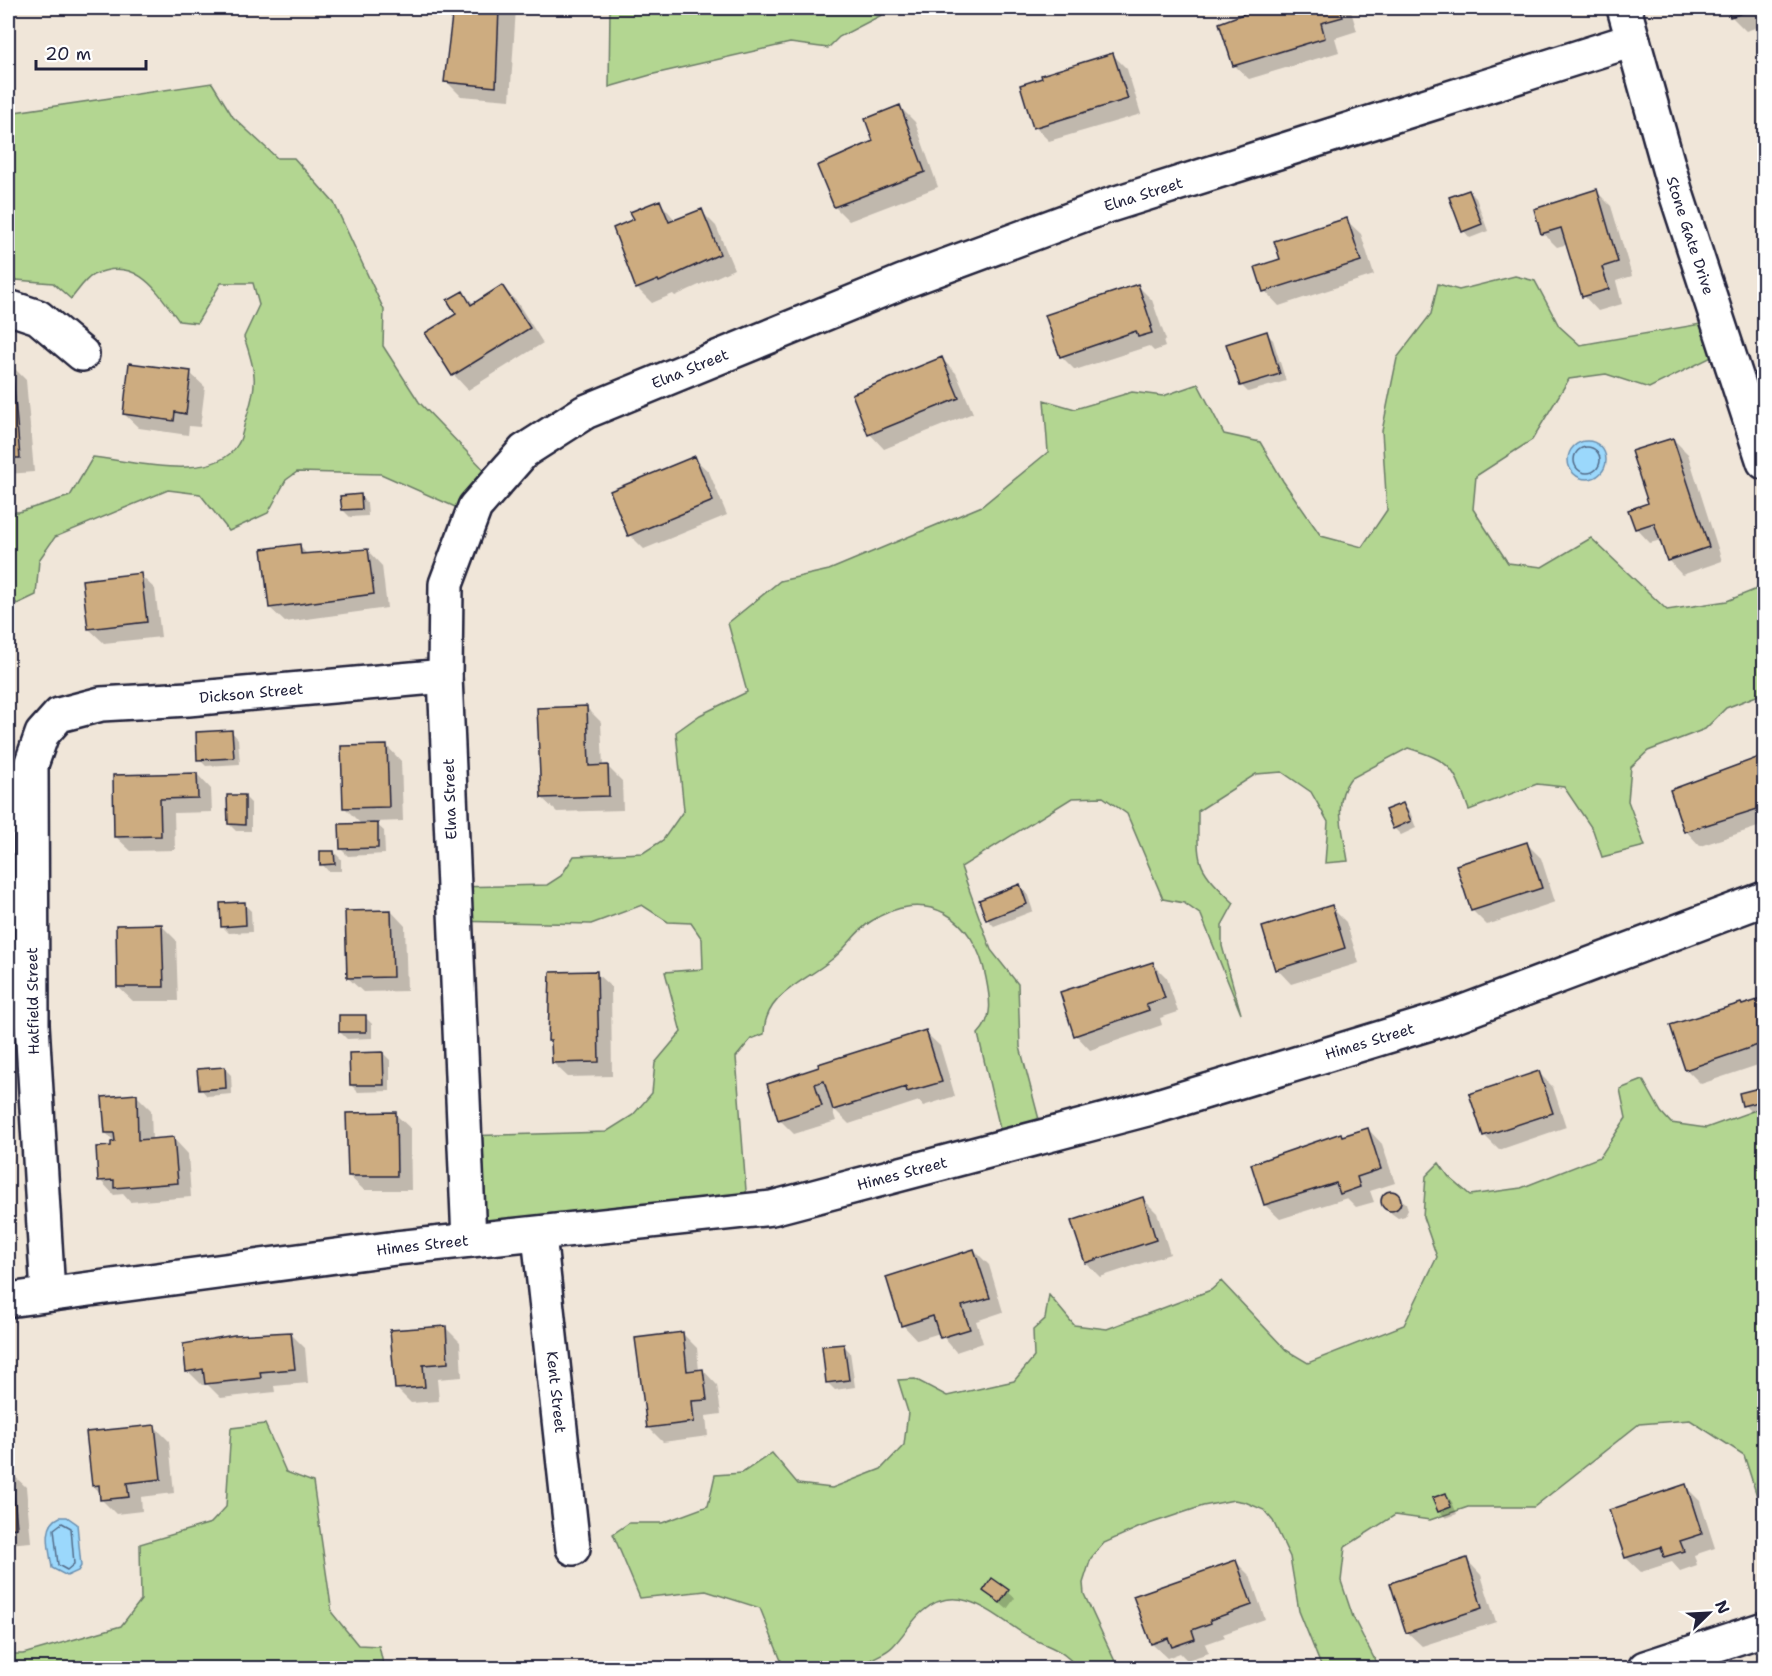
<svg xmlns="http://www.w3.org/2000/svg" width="1772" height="1676" viewBox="0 0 1772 1676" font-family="'Shantell Sans',sans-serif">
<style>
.green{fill:#b3d691;stroke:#6a7c66;stroke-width:1.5}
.water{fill:#9bd8fc;stroke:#6b8faf;stroke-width:1.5}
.shadow{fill:#0003}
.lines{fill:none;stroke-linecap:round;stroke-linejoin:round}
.shore{stroke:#526b88;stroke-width:1.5}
.building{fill:#cdac80;stroke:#22223b;stroke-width:1.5}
.minor-casing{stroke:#22223b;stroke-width:38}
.minor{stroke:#fff;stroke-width:33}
.labels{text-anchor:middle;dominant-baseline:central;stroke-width:4.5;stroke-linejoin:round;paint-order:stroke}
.street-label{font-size:15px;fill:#22223b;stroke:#fff}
</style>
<rect width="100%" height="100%" fill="#f0e6d9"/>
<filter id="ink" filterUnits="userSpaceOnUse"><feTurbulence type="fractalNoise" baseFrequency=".0167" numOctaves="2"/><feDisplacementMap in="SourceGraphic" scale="12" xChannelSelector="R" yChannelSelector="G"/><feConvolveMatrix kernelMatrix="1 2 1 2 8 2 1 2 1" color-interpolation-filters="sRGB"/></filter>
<g filter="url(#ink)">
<path class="green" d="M610 8H895L839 37 828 48 790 43 654 74 609 87Z
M212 83 233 117 277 158H294L334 203 384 310 383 346 419 402 493 479 471 514 381 474 297 472 286 480 268 513 229 531 200 494 168 490 55 537 39 560 36 595 17 604 8 594V512H19L70 496 93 457C131 461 215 484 238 444 242 438 243 429 245 422 258 383 257 375 244 337L259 305 253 283H221L197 323 179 321C157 291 137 255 93 275 85 279 77 292 71 299L53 283 16 280 8 284V113Z
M1515 276 1535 281 1559 326 1580 345 1718 321 1732 347 1649 388 1606 374 1569 379 1532 440 1476 476 1473 509 1508 563 1542 567 1591 538 1667 610 1727 601 1764 586V693L1726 708 1705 729 1648 751 1631 767 1628 801 1645 846 1602 857 1593 830 1564 787 1537 784 1469 810C1454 769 1454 762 1408 748L1350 779C1332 803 1344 833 1348 861L1325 863 1328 822 1311 792 1282 772 1256 774 1198 811C1198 865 1194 865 1234 903L1222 925V946L1241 1014 1201 915 1184 903 1163 899 1127 814 1103 797 1072 798 961 867 991 950 1018 984 1020 1047 1042 1131 1003 1142 978 1034C994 1018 990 998 986 978 975 917 926 885 870 922 855 932 846 949 831 960 805 982 764 994 764 1034L751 1039 736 1057 747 1204 451 1244 453 1147 461 1136 606 1132 633 1115 652 1093 655 1063 681 1032 665 972 703 969 702 939 691 923 668 922 642 905 591 924 453 921 452 887 547 885 561 876 574 856 643 853 663 840 684 810 676 732 700 715 747 692 728 623 780 581 829 570 982 506 1048 452 1044 400 1075 409 1132 392 1163 396 1198 384 1224 434 1260 442 1283 481 1321 536 1362 547 1387 510 1382 431 1397 358 1431 314 1438 284 1459 290Z
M1643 1080 1661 1112 1671 1123 1706 1128 1764 1107V1518L1744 1455 1690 1420 1639 1424 1534 1507H1468L1430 1520 1395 1515 1345 1547 1341 1581 1353 1617 1379 1668H1322L1299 1611 1290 1557 1273 1521 1264 1510 1245 1502 1234 1500 1203 1506 1140 1527 1104 1543 1091 1558 1083 1583 1084 1594 1118 1668H1078C1056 1643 1045 1648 1021 1632 992 1613 957 1581 923 1611 911 1621 904 1635 893 1646 884 1656 869 1657 859 1668H784L760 1608 706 1591 640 1598 613 1534 629 1523H662L708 1506 715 1475 742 1473 772 1453 798 1484 832 1488 881 1469 904 1445 908 1412 898 1380 915 1379 947 1396 1014 1381 1034 1357 1033 1330 1045 1319 1049 1295 1074 1325 1107 1329 1211 1290 1221 1281 1286 1350 1308 1363 1404 1325 1437 1257 1423 1217 1426 1176 1439 1163 1449 1177 1470 1195 1521 1188 1600 1157 1626 1118 1620 1089Z
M265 1424 286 1472 313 1482 332 1613 358 1645 379 1646 384 1668H8V1654H23L121 1626 141 1600 140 1544 211 1523 226 1507 231 1428Z"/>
<path class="water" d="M1568 460a19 19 0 1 1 38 0a19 19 0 1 1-38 0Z
M60 1517H67L77 1524 81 1566 78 1571 67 1576 52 1568C50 1551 41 1525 60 1517Z"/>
<path class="shadow" d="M454 8H516L510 100 461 96 446 81Z
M1264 8H1350L1357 31 1335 38 1339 52 1249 79 1234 65 1242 14Z
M1729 8H1764V25L1746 31 1731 16Z
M1112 54 1127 69 1141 114 1049 141 1035 127Z
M900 107 915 122 938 187 849 221 835 207Z
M1469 191 1476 198 1488 231 1470 238 1464 231Z
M1596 191 1611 206 1632 276 1616 281 1622 304 1598 311 1584 296 1568 244 1557 247 1543 233Z
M659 201 676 221 701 211 716 226 734 269 675 296 673 294 652 303 637 288 636 220Z
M1346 220 1361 234 1374 275 1279 306 1265 291 1282 260Z
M1138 286 1152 300 1166 340 1163 341 1165 347 1154 351 1149 346 1075 370 1061 356Z
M502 287 517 302 543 343 468 390 454 375 427 334 458 315 463 293 474 304Z
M1266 333 1273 340 1286 381 1248 392 1241 385Z
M942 359 956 373 973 413 884 449 870 434Z
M11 365 26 380 34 472 8 474V366Z
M190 373 205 387 200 427 189 426 188 435 139 428 124 414Z
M1673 439 1688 454 1722 561 1682 575 1668 560 1661 540 1650 543 1636 528 1650 504Z
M694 458 709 472 727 515 644 549 630 535Z
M360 496 367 503 368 516 350 517 343 510Z
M299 546 308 555 368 551 382 566 387 608 285 622 270 608Z
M140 575 155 589 161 637 104 643 89 629Z
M586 707 601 722 603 767 607 766 622 781 623 810 557 812 542 798Z
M232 732 238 739 240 764 206 766 199 759Z
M387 746 401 761 403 821 374 822 384 831 385 854 348 856 341 849 362 825 345 808Z
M1761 758 1764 761V825L1700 846 1686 831Z
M197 774 211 789 212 812 174 813 175 850 131 851 116 837 114 776Z
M244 796 251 803V831H236L229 824Z
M1403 805 1410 812 1416 828 1401 835 1394 828Z
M1526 843 1541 858 1555 902 1487 925 1472 910Z
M334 852 341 859V871H328L322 864Z
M1020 886 1027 893 1033 911 994 926 987 919Z
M244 904 251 911 252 932 229 933 222 926Z
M1331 907 1346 922 1359 963 1291 984 1277 969Z
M391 911 405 926 407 991 363 992 348 978Z
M162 926 176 940 178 1001H133L118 987Z
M1153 964 1167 978 1178 1012 1160 1018 1162 1025 1090 1050 1076 1035Z
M596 973 611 987 612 1076 568 1077 553 1063V1043L550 1040Z
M1764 1000V1063L1701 1084 1686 1069 1743 1007Z
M365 1017 372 1024V1038L347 1039 340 1032Z
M925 1032 940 1046 955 1096 923 1106 919 1101 849 1124 831 1106 836 1121 794 1134 780 1120 769 1085Z
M383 1053 390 1060V1091L358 1092 351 1085Z
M224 1068 231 1075 232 1094 207 1096 201 1089Z
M1538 1072 1553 1087 1566 1127 1499 1150 1484 1135Z
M1759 1090 1764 1096V1108L1751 1112 1744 1105Z
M137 1096 151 1110 152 1140 174 1139 188 1154 191 1197 130 1202 123 1194 114 1195 100 1180 116 1143 106 1133Z
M395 1114 410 1128 411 1190H364L349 1176Z
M1368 1129 1382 1144 1395 1183 1370 1191 1374 1202 1356 1207 1347 1198 1280 1219 1265 1205 1253 1165 1341 1135 1343 1137Z
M1391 1192 1406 1203 1408 1210 1405 1216 1398 1218 1384 1208 1382 1201 1385 1194Z
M1142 1198 1157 1213 1170 1254 1100 1277 1086 1263Z
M974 1250 989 1265 1003 1312 976 1321 983 1343 956 1352 940 1333 917 1340 903 1325Z
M445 1327 460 1342 462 1377 437 1379 439 1401 411 1403 396 1388Z
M290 1333 305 1348 308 1383 274 1386 275 1392 221 1398 208 1385H202L188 1371Z
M682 1333 697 1348 699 1371 703 1370 717 1385 721 1414 706 1416 708 1436 663 1442 648 1427Z
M843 1345 850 1352 855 1387 835 1390 828 1383Z
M154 1426 169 1441 174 1493 141 1497 142 1511 116 1514 101 1499V1493L93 1486Z
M8 1473H11L26 1487 31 1542 8 1544Z
M1685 1486 1700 1501 1715 1548 1694 1555 1697 1565 1680 1571 1672 1562 1641 1572 1626 1558 1611 1511Z
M1446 1495 1452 1502 1457 1514 1446 1518 1439 1511Z
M1467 1560 1481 1575 1496 1622 1422 1646 1407 1632Z
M1236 1562 1250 1576 1265 1619 1223 1634 1225 1637 1205 1644 1209 1653 1187 1660 1180 1653 1167 1658 1152 1644Z
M993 1580 1015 1598 1007 1609 985 1591Z"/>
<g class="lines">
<path class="shore" d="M1574 460a13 13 0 1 1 26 0a13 13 0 1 1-26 0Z
M62 1523 71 1528 74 1564 67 1570 58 1565 54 1529Z"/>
</g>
<path class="building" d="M453 8H499L496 87 444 82Z
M1259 8H1340L1343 17 1321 23 1325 38 1233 66 1219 23Z
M1727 8H1759L1730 17Z
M1113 53 1128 99 1033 128 1020 85 1042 78 1041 75Z
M900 105 925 172 834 207 817 166 873 141 865 119Z
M1597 189 1618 262 1602 267 1609 289 1582 297 1561 228 1541 234 1534 209Z
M1469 190 1482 224 1462 232 1449 197Z
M660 200 669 222 702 209 720 254 659 282 658 280 636 289 613 228 634 219 630 212Z
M1347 218 1361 261 1263 292 1255 267 1280 259 1274 241Z
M1138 284 1152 326 1150 327 1152 333 1138 337 1136 331 1060 357 1045 315Z
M502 285 530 328 452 376 425 333 456 314 447 300 463 291 471 305Z
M1267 331 1280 374 1240 386 1226 344Z
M942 357 959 398 868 435 852 394Z
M129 363 191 371 186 414 175 412 174 421 123 414Z
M8 364H12L20 458H8Z
M1673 438 1709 547 1667 561 1654 523 1635 529 1628 510 1648 503 1631 451Z
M695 456 713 501 628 536 610 491Z
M361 494 362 509 342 510 340 496Z
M300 544 301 554 368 549 374 594 269 608 262 549Z
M141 573 147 622 88 629 82 580Z
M587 706 589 766 608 765 609 796 541 798 537 708Z
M232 730 234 758 197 760 196 732Z
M387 745 389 807 343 808 341 746Z
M1762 756 1764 765V807L1684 832 1670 790Z
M197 773 198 798 160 799 161 836 114 837 113 775Z
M227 795H245V825L228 824Z
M1403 803 1411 821 1393 829 1385 810Z
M378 823V848L340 849 339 824Z
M1527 842 1542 888 1471 911 1456 865Z
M320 851H334L335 864 320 865Z
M1020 884 1027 904 986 920 979 900Z
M245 902 246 925 221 927 220 903Z
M1332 905 1345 948 1275 970 1262 927Z
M391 910 393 977 347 978 345 911Z
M162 924 164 987H117L116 925Z
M1153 962 1165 998 1146 1004 1149 1010 1074 1036 1060 992Z
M597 971 599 1062 552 1063 551 1041H548L550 972Z
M1764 998V1043L1685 1070 1670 1025 1741 1003 1742 1005Z
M339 1015H366V1032H339Z
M926 1030 942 1082 907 1092 906 1087 833 1110 824 1081 815 1084 822 1106 778 1120 767 1084 819 1067 818 1064Z
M383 1052 384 1085H350L349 1053Z
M225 1067 226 1088 199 1090 197 1069Z
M1539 1071 1553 1113 1483 1136 1469 1094Z
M1759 1088 1762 1101 1742 1106 1739 1093Z
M137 1094 138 1140 174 1137 178 1183 114 1188V1180L98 1181 96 1147 111 1146V1142L115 1141 114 1133H105L102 1097Z
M396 1112 397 1176H348L346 1113Z
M1368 1128 1381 1169 1357 1177 1360 1187 1340 1194 1336 1183 1264 1205 1251 1164 1341 1133 1342 1136Z
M1381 1201a10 10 0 1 1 20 0a10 10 0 1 1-20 0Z
M1143 1197 1156 1240 1085 1263 1071 1221Z
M974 1249 990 1298 962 1306 970 1329 940 1338 933 1316 901 1326 886 1277Z
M446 1326 448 1363 423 1365 425 1387 395 1389 390 1330Z
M291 1332 295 1369 260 1372 261 1378 205 1384 203 1369 186 1372 183 1344 234 1335Z
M683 1332 687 1371 703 1369 707 1400 692 1401 694 1422 647 1428 635 1338Z
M844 1344 849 1380 826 1383 822 1346Z
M155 1425 161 1479 127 1483 129 1497 100 1500 99 1485 92 1486 86 1432Z
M8 1471H12L17 1528 8 1529Z
M1686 1484 1702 1534 1680 1541 1684 1551 1664 1557 1661 1547 1625 1558 1609 1510Z
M1446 1493 1451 1507 1438 1512 1432 1498Z
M1467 1558 1482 1608 1406 1633 1390 1583Z
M1236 1560 1252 1605 1210 1620 1211 1623 1192 1630 1195 1639 1172 1647 1168 1638 1151 1644 1133 1596Z
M992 1578 1009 1590 1000 1603 983 1591Z
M952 1661 965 1668H947Z"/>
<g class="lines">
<g class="minor-casing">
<g id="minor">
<path id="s1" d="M1624 8 1675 190 1764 462"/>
<path d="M8 307 38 317 82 354"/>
<path id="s2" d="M539 1235 573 1548"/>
<path id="s3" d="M469 1240 445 676 446 584 475 507 524 451 585 412 902 282 1107 206 1633 40"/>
<path id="s4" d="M48 1294 32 1024 31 765 42 734 59 715 101 704 188 699 445 676"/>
<path id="s5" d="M8 1300 396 1248 772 1208 1151 1108 1450 1017 1764 899"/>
<path d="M1645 1668 1764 1629"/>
</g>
</g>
<use href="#minor" class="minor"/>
</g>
</g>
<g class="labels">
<g class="street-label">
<text stroke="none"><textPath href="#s3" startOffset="1485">Elna Street</textPath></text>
<text stroke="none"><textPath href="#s1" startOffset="237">Stone Gate Drive</textPath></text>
<text stroke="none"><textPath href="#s3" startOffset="999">Elna Street</textPath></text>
<text stroke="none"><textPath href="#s4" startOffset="782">Dickson Street</textPath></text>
<text transform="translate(450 799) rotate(-92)">Elna Street</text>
<text transform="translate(33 1001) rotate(-91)">Hatfield Street</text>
<text stroke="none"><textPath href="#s5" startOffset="1390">Himes Street</textPath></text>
<text stroke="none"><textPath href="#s5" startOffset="904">Himes Street</textPath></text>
<text stroke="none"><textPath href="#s5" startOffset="418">Himes Street</textPath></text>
<text stroke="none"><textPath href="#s2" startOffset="158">Kent Street</textPath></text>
</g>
</g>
<rect width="1772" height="1676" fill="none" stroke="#fff" stroke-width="30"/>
<rect x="15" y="15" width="1742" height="1646" fill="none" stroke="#22223b" stroke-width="2" filter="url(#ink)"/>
<g transform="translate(1709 1613) rotate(66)" stroke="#ffffff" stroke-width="4.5" paint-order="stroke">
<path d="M0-4.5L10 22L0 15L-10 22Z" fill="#22223b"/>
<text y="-9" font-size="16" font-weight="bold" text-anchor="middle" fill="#22223b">N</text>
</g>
<path d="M36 60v9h110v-9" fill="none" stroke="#22223b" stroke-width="3"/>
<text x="45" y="60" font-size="18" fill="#22223b" stroke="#ffffff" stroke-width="4.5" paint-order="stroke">20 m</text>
</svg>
